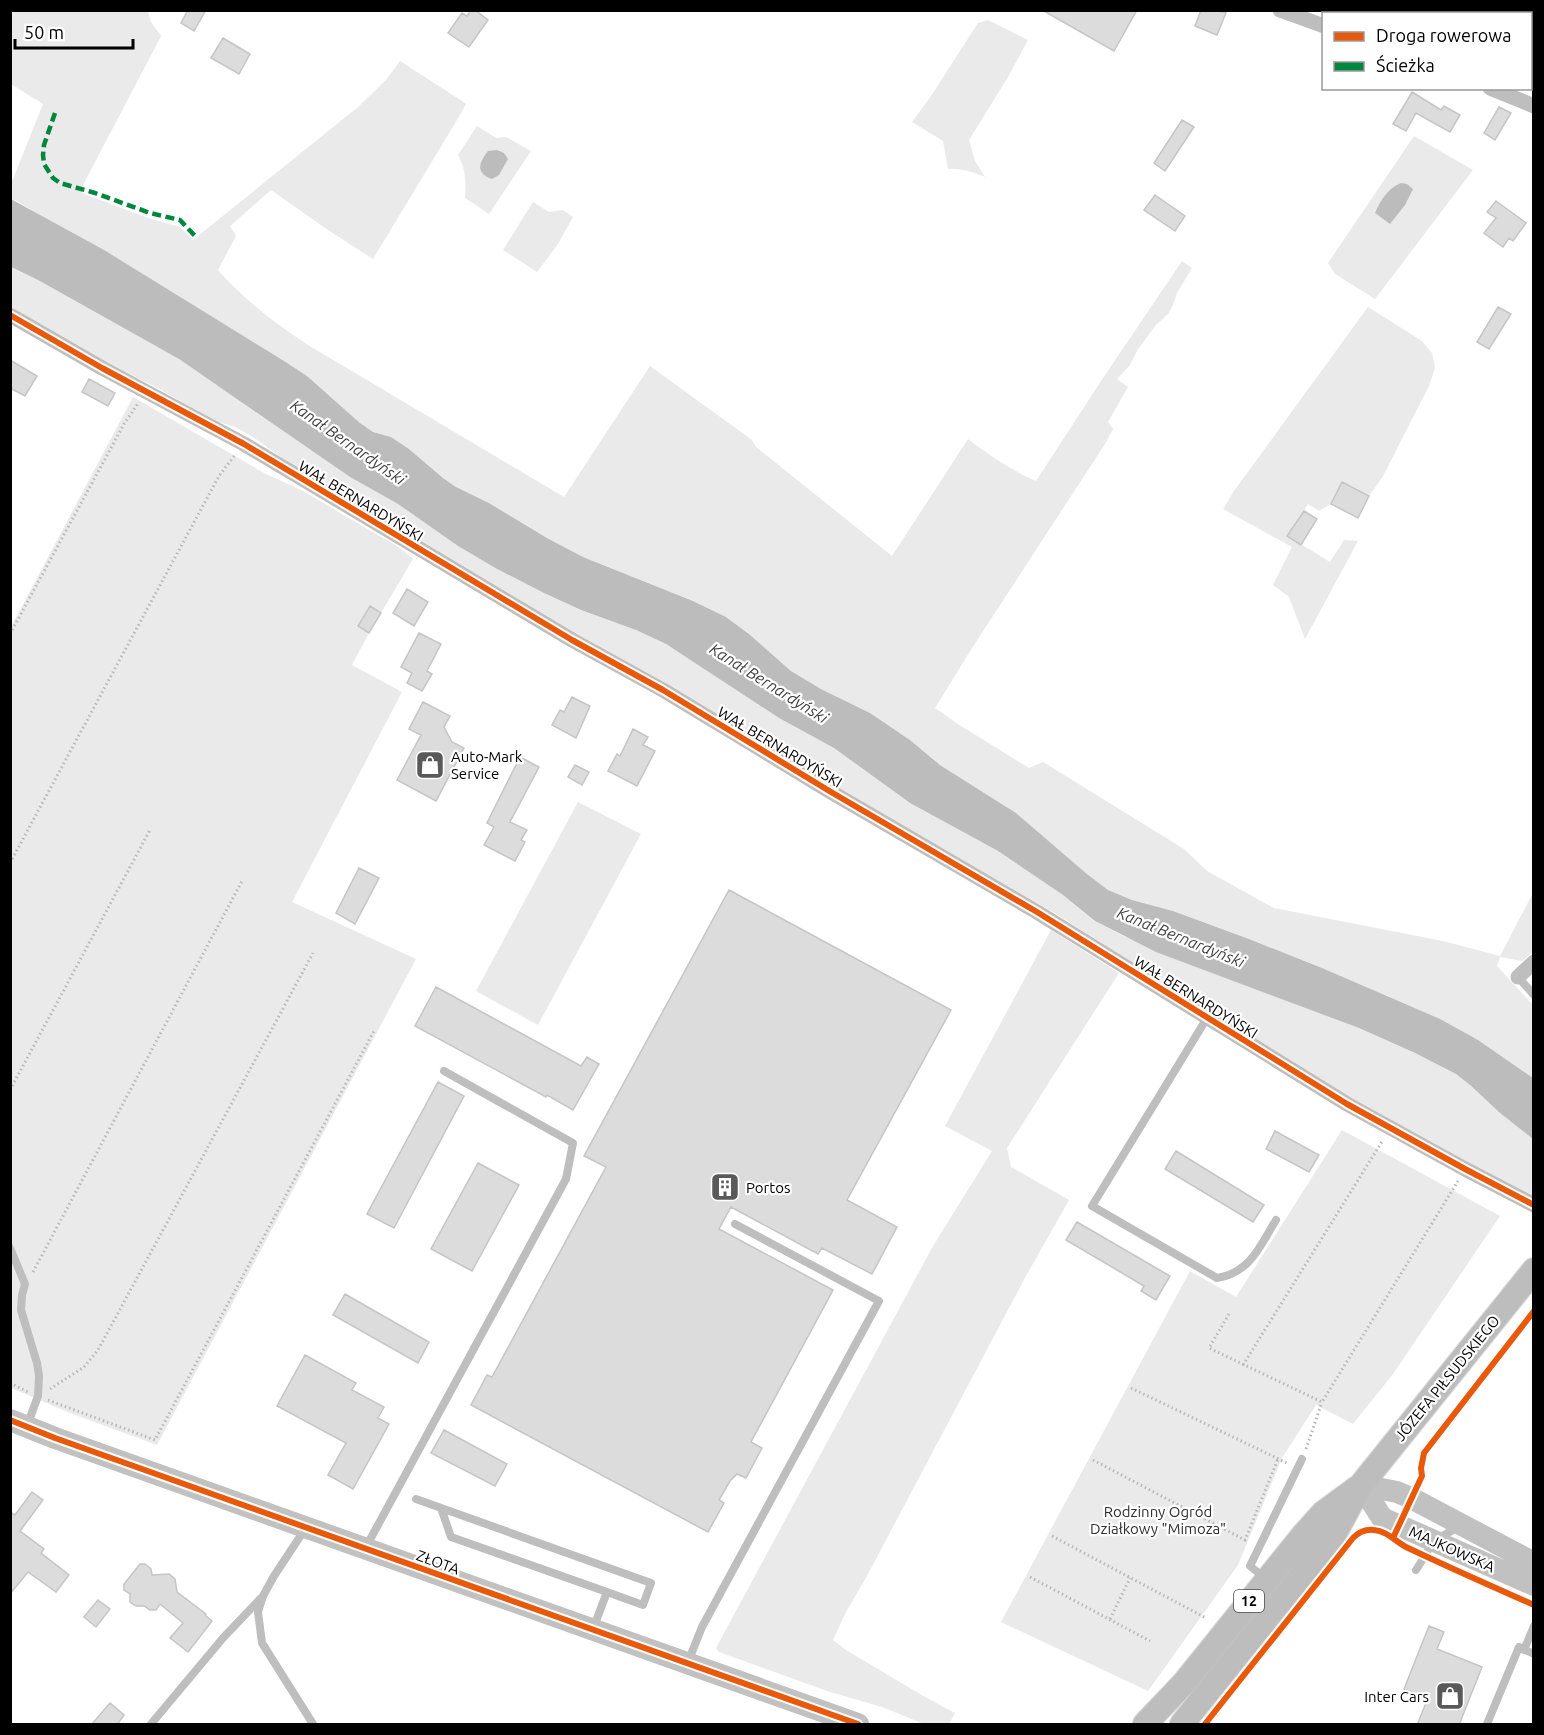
<svg xmlns="http://www.w3.org/2000/svg" width="1544" height="1735" viewBox="0 0 1544 1735" font-family="Ubuntu,sans-serif">
<style>
.green{fill:#eaeaea}
.water{fill:#bcbcbc}
.building{fill:#dcdcdc;stroke:#c5c5c5;stroke-width:1.5}
.lines{fill:none;stroke-linecap:round;stroke-linejoin:round}
.primary-casing{stroke:#dbdbdb;stroke-width:26}
.path{stroke:#b8b8b8;stroke-width:3;stroke-dasharray:1.5 3;stroke-linecap:butt}
.lane{stroke:#bebebe;stroke-width:8}
.street{stroke:#bebebe;stroke-width:15}
.secondary{stroke:#c1c1c1;stroke-width:22}
.primary{stroke:#bdbdbd;stroke-width:24}
.quiet{stroke:#00873e;stroke-width:4.5;stroke-dasharray:9 4.5;stroke-linecap:butt}
.cycleway-casing{stroke:#fff;stroke-width:10}
.cycleway{stroke:#e8590c;stroke-width:6}
.labels{text-anchor:middle;dominant-baseline:central;stroke-width:4.5;stroke-linejoin:round;paint-order:stroke}
.shield{fill:#fff;stroke:#4c4c4c;stroke-width:1.5}
.shield-label{font-size:14px;font-weight:bold;fill:#000}
.street-label{font-size:15px;fill:#000;stroke:#fff}
.poi-label{font-size:15px;fill:#000;stroke:#fff;text-anchor:start}
.park-label{font-size:15px;fill:#2f2f2f;stroke:#fff}
.water-label{font-size:16px;font-style:italic;fill:#404040;stroke:#fff}
</style>
<rect width="100%" height="100%" fill="#fff"/>
<path class="green" d="M10 11H148L151 22 161 36 83 185 82 193 148 218 180 227 193 240 358 107 386 80 400 61 462 101 466 104 454 125 373 259 325 228 271 190 230 226 236 236 218 270C244 300 275 323 308 345L564 497 650 366 752 440 756 447 892 556 968 439C989 455 1012 471 1036 481L1101 381 1182 261 1192 268 1177 293 1173 305 1168 314 1156 325 1138 349 1130 365 1117 379 1128 387 1108 422 1113 429 1105 444 972 648 935 708 958 724 1029 768 1043 762 1184 849 1207 871 1274 908 1443 941 1500 956 1533 893V952L1522 961 1500 957 1497 966 1533 1005V1078L1478 1040 1322 968 1249 939 1173 911 1132 900 1108 890 1087 874 1016 813 940 765 910 740 870 713 821 689 791 671 749 634 726 617 693 601 583 557 547 538 489 503 456 487 443 478 409 449 391 437 373 432 360 423 307 376 17 201 11 199V178L13 179 43 104 11 84Z
M988 20 1028 40 1008 77 969 140 975 161 985 177C973 172 961 168 948 169L943 141 912 122 931 96 978 23Z
M477 126 496 138 506 137 531 151 489 214 465 198C466 183 466 169 458 155Z
M1414 136 1473 170 1375 299 1335 274 1328 263Z
M533 202 549 212 563 210 573 217 558 244 537 272 503 250Z
M10 267 38 280 179 359 350 477 398 504 458 546 497 569 544 593 581 610 636 630 666 644 779 718 834 748 910 803 998 851 1063 895 1095 921 1125 937 1359 1028 1415 1053 1456 1074 1470 1085 1500 1113 1533 1139V1198L1459 1159 1330 1086 1158 979 1053 912 873 809 668 684 572 632 292 465 253 437 235 427 216 421 152 385 114 367 22 314 11 306Z
M1368 307 1422 341 1432 353 1435 368 1429 386 1382 478 1369 496 1342 483 1331 504 1319 511 1308 504 1288 536 1330 562 1344 540 1358 541 1305 639 1289 597 1273 585 1292 547 1223 509 1234 491Z
M133 397 264 473 301 490 400 548 413 559 381 613 370 606 358 626 369 633 352 665 402 692 292 902 416 959 157 1445 70 1413 11 1388V627Z
M578 802 641 834 538 1025 476 991Z
M1051 930 1119 973 1007 1148 1011 1167 1069 1200 1026 1276 868 1574 846 1612 833 1640 846 1650 925 1697 955 1713 949 1724H924L882 1707 827 1691 719 1652 716 1648 933 1246 992 1151 945 1126Z
M1342 1130 1500 1216 1393 1374 1353 1424 1316 1405 1282 1458 1238 1565 1148 1691 1001 1622 1190 1271 1236 1297Z"/>
<path class="water" d="M497 150 504 153 508 159 499 175 492 179C475 173 479 162 488 151Z
M1401 183 1407 184 1413 189 1405 205 1390 224 1375 213C1380 201 1388 188 1401 183Z
M11 199 104 250 284 361 307 376 360 423 373 432 391 437 409 449 443 478 456 487 489 503 547 538 583 557 693 601 726 617 749 634 791 671 821 689 870 713 910 740 940 765 1016 813 1087 874 1108 890 1132 900 1173 911 1249 939 1322 968 1440 1019 1478 1040 1533 1078V1139L1500 1113 1470 1085 1456 1074 1415 1053 1359 1028 1156 952 1095 921 1063 895 998 851 910 803 834 748 779 718 666 644 636 630 581 610 544 593 497 569 458 546 398 504 350 477 179 359 38 280 11 267Z"/>
<path class="building" d="M188 10H206L194 31 181 23Z
M471 10H475L488 20 469 47 448 33 462 13 467 16Z
M1042 10H1137L1114 51Z
M1201 10H1218L1226 13 1217 35 1195 26Z
M223 38 250 54 239 74 211 58Z
M1412 92 1441 110 1444 106 1460 115 1450 132 1416 113 1406 131 1393 124Z
M1499 107 1511 113 1495 140 1484 133Z
M1182 120 1194 127 1165 171 1154 163Z
M1155 195 1185 216 1175 231 1144 210Z
M1496 201 1526 223 1513 241 1509 238 1503 247 1484 233 1496 218 1487 212Z
M1498 307 1511 314 1489 349 1477 342Z
M10 360 37 376 25 396 10 388Z
M89 379 115 393 108 406 82 392Z
M1342 482 1369 496 1358 518 1331 504Z
M1304 511 1317 519 1301 545 1287 536Z
M407 589 428 602 414 626 393 613Z
M370 606 381 613 369 633 358 626Z
M419 633 441 644 427 671 432 674 422 691 407 683 412 673 401 667Z
M572 697 590 706 576 738 552 725 560 710 564 712Z
M423 702 450 716 444 727 452 742 464 748 436 801 397 780 421 735 409 729Z
M633 729 648 737 643 745 655 751 637 786 608 771 617 754 620 756Z
M520 757 539 767 510 822 527 830 521 840 525 842 515 861 484 845 494 827 487 823Z
M575 765 589 772 582 785 568 777Z
M359 868 379 878 355 924 336 913Z
M729 890 951 1010 847 1200 897 1227 872 1274 822 1248 818 1254 731 1207 719 1229 833 1290 751 1442 762 1448 746 1478 737 1474 730 1481 719 1500 724 1503 708 1532 471 1405 487 1375 492 1377 606 1167 584 1156Z
M436 987 581 1066 587 1057 599 1064 573 1110 547 1095 546 1097 415 1026Z
M438 1082 464 1096 394 1228 367 1214Z
M1275 1131 1319 1155 1309 1172 1266 1149Z
M1176 1151 1264 1205 1253 1222 1165 1169Z
M478 1163 519 1185 472 1271 431 1249Z
M1077 1222 1170 1276 1156 1300 1141 1291 1144 1286 1066 1240Z
M345 1294 429 1342 418 1363 333 1315Z
M305 1355 356 1383 352 1390 384 1407 378 1418 389 1424 353 1489 328 1475 346 1443 277 1406Z
M444 1430 507 1464 495 1486 431 1453Z
M32 1492 43 1500 20 1531 44 1549 41 1553 69 1575 56 1592 28 1572 10 1594V1512L15 1515Z
M140 1564H145L151 1569 152 1575 169 1574 175 1579 177 1592 206 1614 205 1615 212 1621 188 1652 170 1638 183 1623 160 1604 156 1610H150L144 1606H136L130 1602V1594L124 1590V1584Z
M98 1600 110 1609 96 1627 84 1617Z
M1429 1626 1444 1632 1437 1649 1482 1667 1459 1725H1417L1428 1698 1404 1689Z
M110 1703 124 1715 117 1725H91Z"/>
<g class="lines">
<g class="primary-casing">
<path id="primary" d="M1145 1724 1184 1683 1304 1534 1323 1513 1357 1488
M1182 1724 1334 1535 1361 1485 1534 1270"/>
</g>
<path class="path" d="M10 634 124 424 139 402
M10 863 219 476 235 455
M10 1090 150 830
M33 1272 242 881
M1229 1314 1209 1348 1322 1402 1458 1181
M1243 1365 1383 1140
M10 1383 28 1392
M1131 1388 1289 1464
M50 1389 84 1367 98 1350 313 953
M48 1400 155 1440 374 1031
M1306 1449 1322 1402
M1093 1460 1245 1540 1278 1459
M1052 1536 1206 1618
M1030 1577 1150 1641
M1110 1619 1130 1578"/>
<path class="lane" d="M1518 977 1534 995
M1207 1018 1092 1206 1217 1278C1250 1273 1260 1246 1276 1220
M10 1248 25 1284 22 1295 21 1310 37 1363 39 1376 38 1396 27 1426
M416 1499 651 1583 643 1605 607 1592 593 1629
M441 1508 451 1537 607 1592
M305 1529 274 1576 263 1596 258 1612 262 1643 313 1724
M366 1547 566 1179 573 1143 444 1071
M1416 1570 1434 1541 1458 1527
M1265 1578 1250 1566 1302 1459
M1524 1650 1534 1626
M688 1662 702 1627 879 1301 735 1224
M151 1724 223 1638 260 1599
M1487 1724 1519 1647 1534 1654"/>
<path class="street" d="M1280 10 1324 26
M1490 88 1534 106
M10 315 102 368 244 444 572 640 663 690 831 792 1037 912 1347 1104 1465 1169 1534 1205
M1518 977 1534 962"/>
<path class="secondary" d="M10 1420 55 1438 858 1724
M1361 1485 1382 1518 1534 1585
M1361 1485 1397 1492 1411 1498 1534 1563"/>
<use href="#primary" class="primary"/>
<path class="quiet" d="M55 113 44 145 43 155 44 164 53 178 60 183 95 193 150 213 180 220 195 236"/>
<g class="cycleway-casing">
<path id="cycleway" d="M10 315 102 368 244 444 572 640 663 690 831 792 1037 912 1347 1104 1465 1169 1534 1205
M10 1420 55 1438 858 1724
M1393 1538 1422 1476 1421 1468 1424 1453 1534 1311
M1205 1724 1353 1538C1359 1532 1365 1529 1374 1530 1387 1531 1395 1541 1406 1547 1448 1567 1491 1586 1534 1605"/>
</g>
<use href="#cycleway" class="cycleway"/>
</g>
<defs>
<g id="shop-square" transform="scale(1.5)"><rect x="-9" y="-9" width="18" height="18" rx="4" fill="#595959" stroke="#fff"/><path d="M-5-2.5h2.3a2.7 3.5 0 0 1 5.4 0H5L5.5 6h-11ZM-1.5-2.5h3a1.5 2.3 0 0 0-3 0Z" fill="#fff"/></g>
<g id="building-square" transform="scale(1.5)"><rect x="-9" y="-9" width="18" height="18" rx="4" fill="#595959" stroke="#fff"/><path d="M-4-6H4V6H1V3H-1V6H-4ZM-2.5-4.3h1.7v1.8h-1.7ZM.8-4.3h1.7v1.8H.8ZM-2.5-1h1.7V.8h-1.7ZM.8-1h1.7V.8H.8Z" fill="#fff"/></g>
</defs>
<g fill-rule="evenodd">
<use href="#shop-square" x="430" y="765"/>
<use href="#building-square" x="725" y="1187"/>
<use href="#shop-square" x="1450" y="1696"/>
</g>
<g class="labels">
<rect class="shield" x="1234" y="1590" width="30" height="22" rx="4.5"/>
<g class="shield-label">
<text x="1249" y="1601">12</text>
</g>
<g class="street-label">
<text transform="translate(361 501) rotate(31)">WAŁ BERNARDYŃSKI</text>
<text transform="translate(780 747) rotate(31)">WAŁ BERNARDYŃSKI</text>
<text transform="translate(1196 997) rotate(32)">WAŁ BERNARDYŃSKI</text>
<text transform="translate(1447 1378) rotate(-51)">JÓZEFA PIŁSUDSKIEGO</text>
<text transform="translate(1452 1549) rotate(24)">MAJKOWSKA</text>
<text transform="translate(438 1562) rotate(20)">ZŁOTA</text>
</g>
<g class="poi-label">
<text x="451" y="756">Auto-Mark<tspan x="451" dy="17">Service</tspan></text>
<text x="746" y="1187">Portos</text>
<text x="1429" y="1696" text-anchor="end">Inter Cars</text>
</g>
<g class="park-label">
<text x="1158" y="1511">Rodzinny Ogród<tspan x="1158" dy="17">Działkowy "Mimoza"</tspan></text>
</g>
<g class="water-label">
<text transform="translate(348 442) rotate(35)">Kanał Bernardyński</text>
<text transform="translate(769 683) rotate(32)">Kanał Bernardyński</text>
<text transform="translate(1181 937) rotate(22)">Kanał Bernardyński</text>
</g>
</g>
<rect width="1544" height="1735" fill="none" stroke="#000000" stroke-width="24"/>
<rect x="1322" y="12" width="210" height="78" fill="#ffffff" stroke="#999999" stroke-width="1.5"/>
<rect x="1334" y="32" width="30" height="9" fill="#e8590c" stroke="#999999" stroke-width="1.5"/>
<text x="1376" y="42" font-size="18" fill="#000000">Droga rowerowa</text>
<rect x="1334" y="62" width="30" height="9" fill="#00873e" stroke="#999999" stroke-width="1.5"/>
<text x="1376" y="72" font-size="18" fill="#000000">Ścieżka</text>
<path d="M15 39v9h118v-9" fill="none" stroke="#000000" stroke-width="3"/>
<text x="24" y="39" font-size="18" fill="#000000" stroke="#ffffff" stroke-width="4.5" paint-order="stroke">50 m</text>
</svg>
